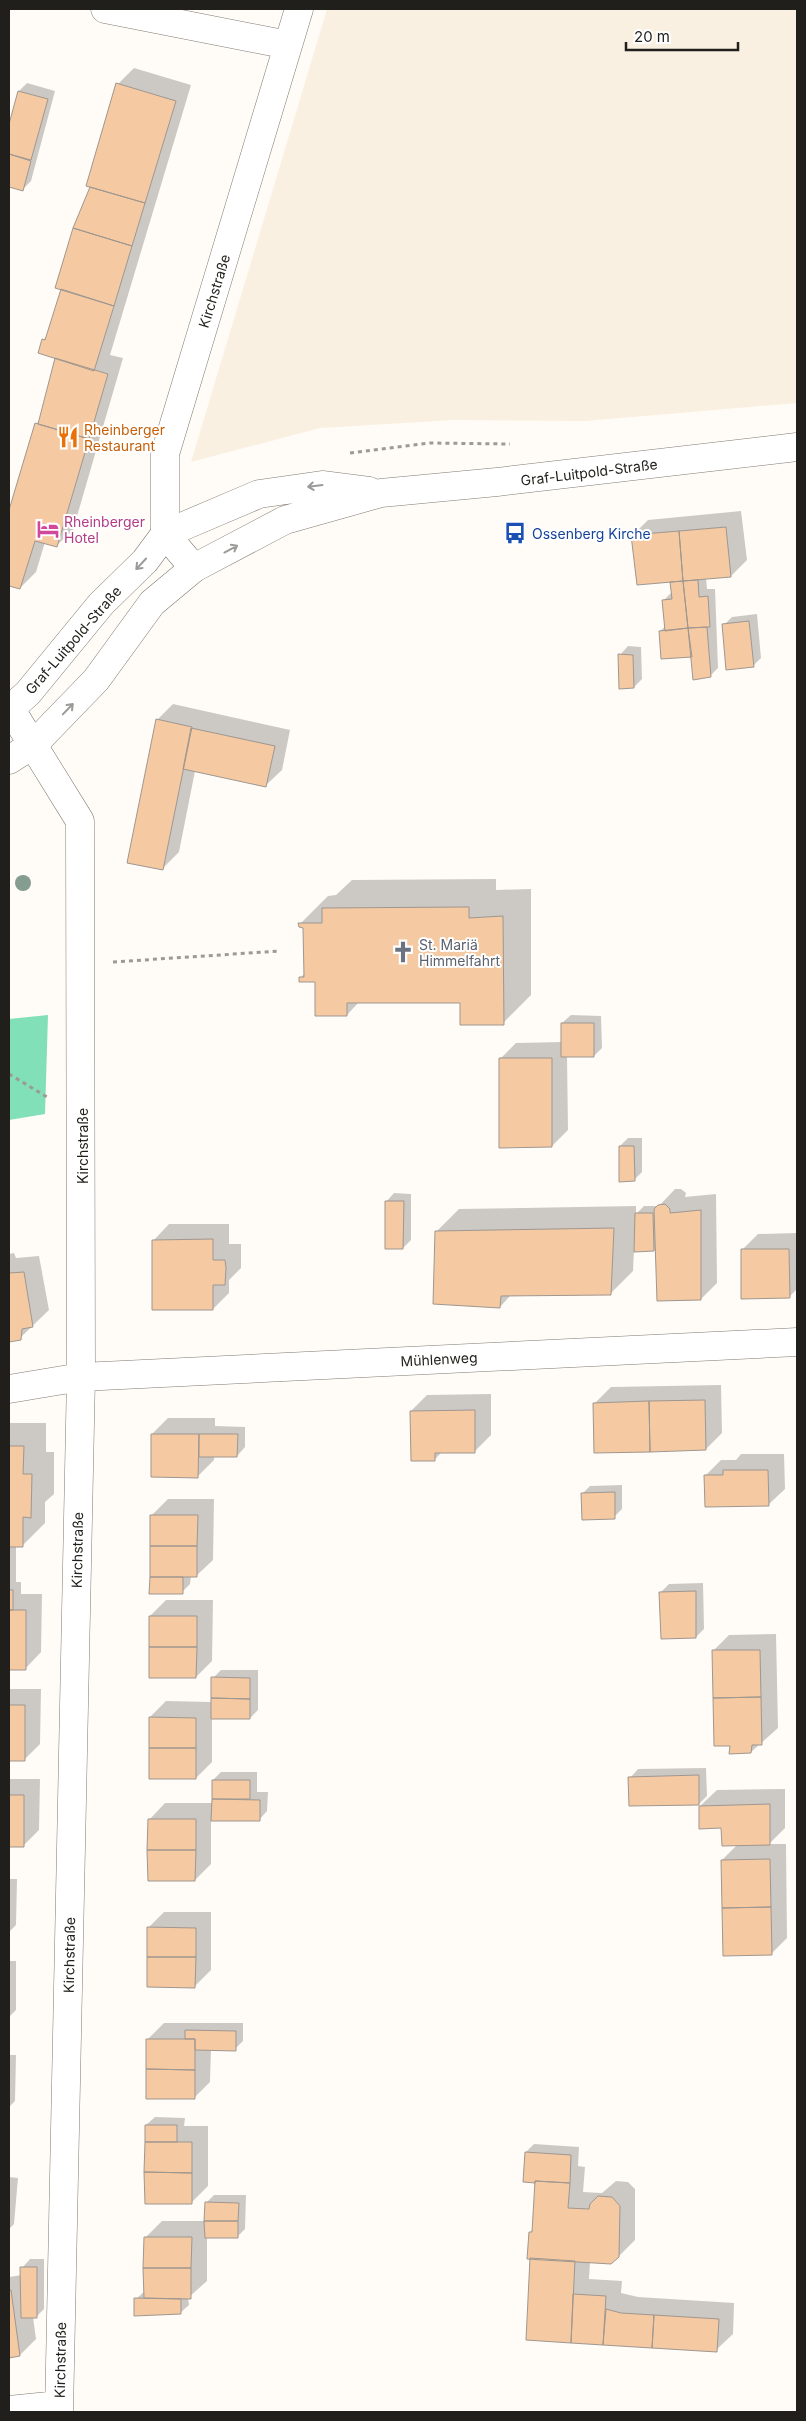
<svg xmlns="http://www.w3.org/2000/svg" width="806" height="2421" viewBox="0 0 806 2421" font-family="Inter,sans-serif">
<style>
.built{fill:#faf0e1}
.green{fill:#81e0b7}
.shadow{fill:#0003}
.building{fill:#f5c9a1;stroke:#9f9790}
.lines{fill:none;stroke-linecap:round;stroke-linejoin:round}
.street-casing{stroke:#807b73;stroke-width:29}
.secondary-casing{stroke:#807b73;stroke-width:29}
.path{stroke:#9d9a96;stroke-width:3;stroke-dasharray:4 4;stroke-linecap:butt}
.street{stroke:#fff;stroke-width:28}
.secondary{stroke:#fff;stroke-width:28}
.tree{fill:#859c90}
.oneway{stroke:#9b9a98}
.labels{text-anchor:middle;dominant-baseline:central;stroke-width:4;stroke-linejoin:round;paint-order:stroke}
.street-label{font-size:14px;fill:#211f1b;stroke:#fff}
.food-label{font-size:14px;fill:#c56008;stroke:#fff;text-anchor:start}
.hotel-label{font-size:14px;fill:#b23c85;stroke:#fff;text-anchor:start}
.transit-label{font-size:14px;fill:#164399;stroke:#fff;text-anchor:start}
.worship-label{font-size:14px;fill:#5b616d;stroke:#fff;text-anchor:start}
</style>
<rect width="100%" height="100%" fill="#fffbf6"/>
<path class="built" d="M327 9H797V403L586 421 454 420 320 428 191 462Z"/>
<path class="green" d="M48 1015 45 1114 9 1120V1019Z"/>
<path class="shadow" d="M134 68 191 85 110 355 123 358 73 530 56 546 45 542 36 572 20 588 9 585V514L36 424 41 419 57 358 40 352 44 339 48 335 92 186 118 84Z
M27 83 55 91 31 181 23 189 9 185V129L19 91Z
M741 511 747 560 731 576 706 578 707 589H715L718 668 710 676 693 656 660 631 666 626 664 600 672 592 671 581 632 536 648 520Z
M757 614 761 658 753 666 724 625 732 617Z
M628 646 641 647 642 679 634 687 620 655Z
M173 704 290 730 282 770 265 786 195 771 179 852 162 869 157 720Z
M496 879V890L531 889V995L503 1023 461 1002H359L347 1015 316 981 300 978 305 973 304 926 300 924 328 896 336 895 352 880Z
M571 1015 601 1016 602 1048 594 1056H567L568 1130 552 1146 500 1059 516 1043 562 1042V1023Z
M628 1138H642V1172L634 1180 620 1146Z
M675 1189H681L686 1193 685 1197 716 1194 717 1283 701 1299 655 1259V1250H634L633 1271 610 1294 511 1295 500 1307 436 1232 459 1209 636 1206V1214L644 1206H659Z
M394 1193 411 1194V1240L403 1248 386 1202Z
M169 1224H229V1244H241V1268L229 1280V1293L213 1309 153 1241Z
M797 1233V1289L790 1296 742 1250 758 1234Z
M14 1253 16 1258 39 1256 49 1310 20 1338 9 1341V1254Z
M721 1385 722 1433 706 1449 595 1403 611 1387Z
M491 1394V1435L475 1451 442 1452 434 1460 411 1411 427 1395Z
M168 1418H215V1426L245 1427V1447L237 1456 214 1455V1460L198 1476 152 1434Z
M9 1423H46V1452H54V1494L45 1502V1523L22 1546H16V1582H21V1594H42L41 1652 25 1669 9 1668Z
M741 1454H784L785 1489 768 1505 705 1476 721 1460H736Z
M622 1485V1509L614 1517 582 1494 590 1486Z
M168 1499H214L213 1560 196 1576H191L190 1584 182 1592 152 1515Z
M703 1583 704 1629 696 1637 661 1592 669 1584Z
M166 1600H213L212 1661 196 1677 150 1616Z
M776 1634 778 1728 751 1752 731 1745 713 1651 729 1635Z
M221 1670H258V1710L250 1718H212V1762L196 1778 150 1717 166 1701 212 1702 213 1678Z
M9 1689H41L40 1744 24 1760H9Z
M706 1768 707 1796 699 1804 630 1778 638 1769Z
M221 1772H257V1792H268L267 1811 259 1820H211V1864L195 1880 149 1820 165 1803H213V1780Z
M9 1779H40L39 1830 23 1846H9Z
M785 1789V1828L769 1844H786L787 1938 771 1954 722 1860 738 1844 700 1806 717 1790Z
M9 1879H17L16 1925 9 1932Z
M164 1912H211V1970L195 1986 148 1928Z
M9 1961H16V2010L9 2017Z
M164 2023H243V2041L235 2049H211L210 2082 194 2098 148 2039Z
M9 2055H16L15 2101 9 2107Z
M155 2117 185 2118 184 2126H208V2186L192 2202 146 2125Z
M534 2144 579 2147 578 2166 585 2167 583 2192 602 2193 616 2181 628 2182 635 2189V2240L618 2257 590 2262 589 2279 622 2281 621 2293 638 2297 734 2303 733 2334 716 2350 527 2339 531 2258 530 2233 533 2229 536 2180 526 2152Z
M9 2177 18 2178 14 2224 9 2229Z
M214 2195H246L245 2229 237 2237H207V2281L188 2298 189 2305 180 2313 136 2299 145 2291 146 2237 162 2221H206V2203Z
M30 2259H44V2309L36 2317H33L36 2339 20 2355 9 2357V2277L22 2275V2268Z"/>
<path class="building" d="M116 83 176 101 145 203 86 186Z
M18 91 48 99 31 160 9 154V124Z
M9 154 31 161 23 191 9 187Z
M90 187 145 203 132 246 73 228Z
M73 228 132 246 114 306 55 288Z
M61 289 114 306 94 371 38 353 42 339 45 340Z
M55 358 108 374 89 439 38 424Z
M35 423 89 439 57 547 35 541 20 589 9 586V510Z
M726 527 731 577 683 581 679 531Z
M679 531 683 581 637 585 631 535Z
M698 580 699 597 708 596 710 627 688 628 683 581Z
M683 581 688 628 665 631 662 600 672 599 670 582Z
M749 621 754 667 726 670 722 624Z
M707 627 711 677 693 680 688 628Z
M688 628 692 657 661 659 659 631Z
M618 654 633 655 634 688 619 689Z
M156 719 192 727 163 870 127 863Z
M191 728 275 746 266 787 183 769Z
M465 907H469V918L503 916 504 1025H460V1003H347V1016H315V982H299V977H304L303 928 299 927 298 923H322V908Z
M561 1023H594V1057H561Z
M499 1058H552V1147L499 1148Z
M619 1146H634L635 1181 619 1182Z
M385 1201H404L403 1249H385Z
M665 1204 670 1209V1213L701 1210V1300L657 1301 654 1209 658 1205Z
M635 1213H653L654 1251 634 1252Z
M614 1228 611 1295 501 1296 500 1308 433 1304 435 1231Z
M213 1239V1260H225L226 1268 225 1285H213V1310H152V1240Z
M741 1249H789L790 1298 741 1299Z
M24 1272 33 1327 22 1329 21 1340 9 1342V1273Z
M705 1400 706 1450 650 1452 649 1401Z
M649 1401 650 1452 594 1453 593 1403Z
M475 1410V1453H435V1461H411L410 1411Z
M151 1434H199L198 1478 151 1477Z
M199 1434H238L237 1457H199Z
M9 1446H24L23 1474H32L31 1518 23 1517V1547H9Z
M723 1470H768L769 1506 705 1507 704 1475H723Z
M615 1492V1519L582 1520 581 1493Z
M150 1515H198L197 1546H150Z
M150 1546H197V1577H150Z
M150 1577H183V1594H149Z
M9 1590H13V1610H9Z
M696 1591V1638L661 1639 659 1592Z
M9 1610H26V1670H9Z
M149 1616H197V1647H149Z
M149 1647H197L196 1678H149Z
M712 1650H760L761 1697 713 1698Z
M211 1677 250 1678V1699L211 1698Z
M761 1697 762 1745H752L751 1753 729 1754 730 1746H714L713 1698Z
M211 1698 250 1699V1719H211Z
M9 1705H25V1761H9Z
M149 1717 196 1718V1748H149Z
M149 1748H196V1779H149Z
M699 1775V1805L629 1806 628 1777Z
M212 1780H250V1799H212Z
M9 1795H24V1847H9Z
M212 1799 260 1800V1821H211Z
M770 1804V1845L722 1846 721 1828 699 1829V1806Z
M148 1819H196V1850H147Z
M147 1850H196L195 1881H148Z
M770 1859 771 1907 722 1908 721 1860Z
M771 1907 772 1955 723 1956 722 1908Z
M147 1927 196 1928V1957H147Z
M147 1957H196L195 1988 147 1987Z
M185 2030 236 2031V2051L195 2050V2039H185Z
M146 2039H195V2070L146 2069Z
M146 2069 195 2070V2099H146Z
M145 2125H177V2142H145Z
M145 2142H192V2173L144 2172Z
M525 2152 571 2155 570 2183 535 2181V2183L523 2182Z
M144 2172 192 2173V2204H145Z
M535 2181 570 2183 568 2208 589 2209 590 2204 598 2196 612 2197 620 2206 619 2257 611 2264 527 2259 529 2232H532Z
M205 2202 239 2203 238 2221H204Z
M204 2221H238V2238H205Z
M144 2237H192L191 2268H143Z
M530 2258 575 2261 571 2343 526 2340Z
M20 2267H37V2318H21Z
M143 2268H191V2299L144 2298Z
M9 2290H11L20 2356 9 2358Z
M573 2294 606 2296 603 2345 571 2343Z
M134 2298 181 2299V2314L134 2316Z
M606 2309 621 2313 654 2315 652 2348 603 2345Z
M654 2315 719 2319 717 2352 652 2348Z"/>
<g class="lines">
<g class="street-casing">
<path id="street" d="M105 9 288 45
M194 568 165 534V454L299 9
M10 708 80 821 81 1377 59 2412
M9 1389 81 1377 797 1342
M9 2410 59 2405"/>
</g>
<g class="secondary-casing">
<path id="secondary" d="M9 710 28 693 101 604 145 561 165 534 259 494 322 485 369 491
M9 760 34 744 96 680 152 603 194 568 285 520 381 493 497 482 797 447"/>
</g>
<path class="path" d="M350 453 430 443 510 444
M113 962 280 951
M9 1074 47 1097"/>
<use href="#street" class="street"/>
<use href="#secondary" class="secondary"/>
</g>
<circle class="tree" cx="23" cy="883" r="8"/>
<defs><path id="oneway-shaft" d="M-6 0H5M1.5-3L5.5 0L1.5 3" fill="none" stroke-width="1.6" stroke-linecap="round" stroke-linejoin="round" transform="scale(1.25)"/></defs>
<g class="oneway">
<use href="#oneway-shaft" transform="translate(315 486) rotate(173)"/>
<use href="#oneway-shaft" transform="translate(231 549) rotate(-28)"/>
<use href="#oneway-shaft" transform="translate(141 564) rotate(133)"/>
<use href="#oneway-shaft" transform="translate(68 709) rotate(-46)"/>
</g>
<defs>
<g id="restaurant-bare" transform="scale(1.725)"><path d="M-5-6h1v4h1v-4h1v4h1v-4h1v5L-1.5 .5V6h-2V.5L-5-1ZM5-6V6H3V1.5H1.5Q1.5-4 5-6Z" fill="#e8710a" stroke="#fff" stroke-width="2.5" paint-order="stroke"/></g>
<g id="hotel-bare" transform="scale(1.725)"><path d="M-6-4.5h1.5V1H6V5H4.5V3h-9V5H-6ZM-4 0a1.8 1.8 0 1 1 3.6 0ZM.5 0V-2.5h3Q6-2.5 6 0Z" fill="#d1479c" stroke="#fff" stroke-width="2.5" paint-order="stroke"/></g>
<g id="bus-bare" transform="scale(1.725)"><path d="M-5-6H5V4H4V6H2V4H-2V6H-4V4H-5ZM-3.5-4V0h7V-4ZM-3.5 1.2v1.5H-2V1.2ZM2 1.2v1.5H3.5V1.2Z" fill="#1a4fb4" stroke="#fff" stroke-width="2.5" paint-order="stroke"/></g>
<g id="church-bare" transform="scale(1.725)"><path d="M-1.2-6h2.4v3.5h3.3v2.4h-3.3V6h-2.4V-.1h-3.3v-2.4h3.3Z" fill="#6b7280" stroke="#fff" stroke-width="2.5" paint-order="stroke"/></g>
</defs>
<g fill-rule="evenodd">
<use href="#restaurant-bare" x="68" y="437"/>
<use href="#hotel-bare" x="48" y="529"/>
<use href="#bus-bare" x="515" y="533"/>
<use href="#church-bare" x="403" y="952"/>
</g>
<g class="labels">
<g class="street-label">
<text transform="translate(214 291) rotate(-73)">Kirchstraße</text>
<text transform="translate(589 472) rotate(-7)">Graf-Luitpold-Straße</text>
<text transform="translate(73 640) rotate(-49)">Graf-Luitpold-Straße</text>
<text transform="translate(82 1146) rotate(-90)">Kirchstraße</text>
<text transform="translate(439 1359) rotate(-3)">Mühlenweg</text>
<text transform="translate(77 1550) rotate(-89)">Kirchstraße</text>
<text transform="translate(69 1955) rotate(-89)">Kirchstraße</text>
<text transform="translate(60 2360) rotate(-89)">Kirchstraße</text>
</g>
<g class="food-label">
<text x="84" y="429">Rheinberger<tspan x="84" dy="16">Restaurant</tspan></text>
</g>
<g class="hotel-label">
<text x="64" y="521">Rheinberger<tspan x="64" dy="16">Hotel</tspan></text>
</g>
<g class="transit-label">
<text x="532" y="533">Ossenberg Kirche</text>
</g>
<g class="worship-label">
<text x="419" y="944">St. Mariä<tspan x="419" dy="16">Himmelfahrt</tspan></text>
</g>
</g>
<rect width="806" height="2421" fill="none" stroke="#211f1b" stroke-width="20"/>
<path d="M626 42v8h112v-8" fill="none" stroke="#211f1b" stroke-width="2.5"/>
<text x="634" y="42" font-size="15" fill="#211f1b" stroke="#ffffff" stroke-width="4" paint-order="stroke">20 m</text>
</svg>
